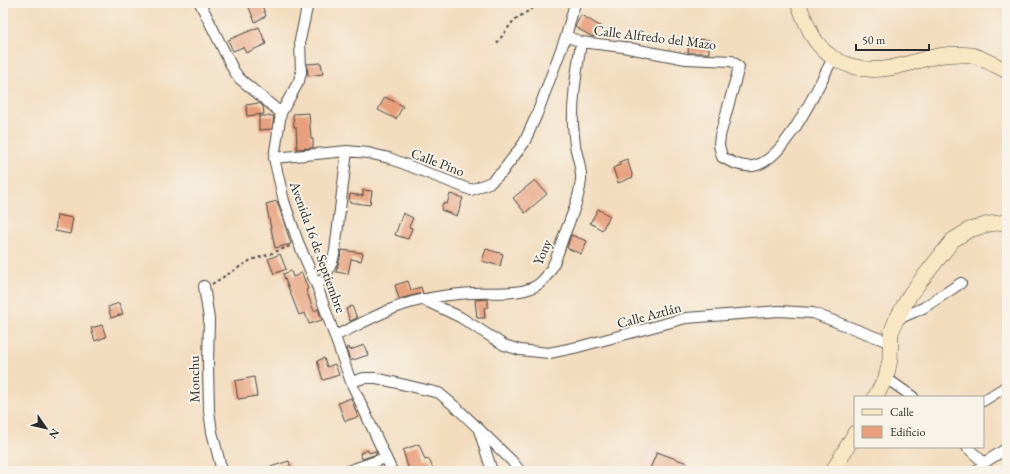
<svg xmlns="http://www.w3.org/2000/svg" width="1010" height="474" viewBox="0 0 1010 474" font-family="'EB Garamond',serif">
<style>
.built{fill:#f7d1c8}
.building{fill:#e79f7c}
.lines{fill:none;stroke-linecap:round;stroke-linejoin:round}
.street-casing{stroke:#494641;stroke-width:12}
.secondary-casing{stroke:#494641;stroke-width:16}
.path{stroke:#494641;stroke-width:2;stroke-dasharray:3 3;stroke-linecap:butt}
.street{stroke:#fff;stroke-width:10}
.secondary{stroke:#f9e7c3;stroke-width:15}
.labels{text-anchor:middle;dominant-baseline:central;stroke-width:4;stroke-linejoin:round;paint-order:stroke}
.street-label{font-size:14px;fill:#2b2b2b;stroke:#f7f3e8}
</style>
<rect width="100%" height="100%" fill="#f7f3e8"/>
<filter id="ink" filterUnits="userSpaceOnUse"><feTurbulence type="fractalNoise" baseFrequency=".025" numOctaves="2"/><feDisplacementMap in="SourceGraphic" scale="8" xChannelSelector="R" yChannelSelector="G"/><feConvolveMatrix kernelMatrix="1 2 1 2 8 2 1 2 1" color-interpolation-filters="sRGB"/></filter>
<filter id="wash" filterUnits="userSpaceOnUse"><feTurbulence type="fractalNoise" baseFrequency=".012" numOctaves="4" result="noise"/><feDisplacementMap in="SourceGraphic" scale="16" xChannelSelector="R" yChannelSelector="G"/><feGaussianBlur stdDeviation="0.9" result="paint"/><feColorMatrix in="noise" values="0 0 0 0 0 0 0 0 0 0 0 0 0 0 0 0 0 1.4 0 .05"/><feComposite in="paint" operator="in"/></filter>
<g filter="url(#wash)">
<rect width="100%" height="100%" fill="#f3dcbe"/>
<path class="built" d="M647 446 687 462 684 471H639Z"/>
<g id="blocks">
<path class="building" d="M247 3H261L266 16 255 22Z
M581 15 600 26 593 37 575 27Z
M259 27 266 44 246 53 243 47 233 51 228 40Z
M689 39 709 40V53H688Z
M321 63 323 74 308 76 307 64Z
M385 97 403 106 396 119 378 110Z
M259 103 263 106 264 114 247 116 246 105Z
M309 113 311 139H313V148L297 149 296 127H294L293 114Z
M259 116H274L272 129 259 130Z
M627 159 633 177 618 183 613 168 620 165 619 162Z
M535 180 547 194 525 213 513 198Z
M363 190 372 191 370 205 349 202 350 194 363 196Z
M450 194 463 198 457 216 441 210 443 203 447 204Z
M277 201 291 244 275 248 266 204Z
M598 209 610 216 602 230 590 223Z
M403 213 413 218 409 227 412 228 408 239 395 235Z
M57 215 73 218 70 234 55 231Z
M571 235 587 241 581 254 567 248Z
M486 249 503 254 500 266 482 261Z
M342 250 363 253 361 261 351 259 348 274 336 272Z
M280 254 286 269 274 274 268 259Z
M291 271 293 277 302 273 308 289 306 290 314 311 318 309 322 320 309 324 305 313 299 315 283 274Z
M408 281 411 290 421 287 423 293 399 299 395 285Z
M488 299V307L484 308 485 318H477L475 300Z
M119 303 123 314 111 318 108 307Z
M352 306 357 318 350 321 346 309Z
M102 325 106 337 95 341 91 328Z
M364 345 368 355 350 361 346 348 349 347 350 350Z
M324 358 327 367 335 364 339 375 323 380 317 361Z
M254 377 257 396 238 399 235 381Z
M351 398 358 417 345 421 338 403Z
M419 444 425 460 429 459 433 469 427 471H409L403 450Z
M368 450 369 453 376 451 377 454 362 459 360 453Z
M657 452 687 463 684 471H649Z
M289 461 292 471H265L264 469Z"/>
</g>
</g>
<g filter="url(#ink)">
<use href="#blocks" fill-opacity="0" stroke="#494641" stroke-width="1"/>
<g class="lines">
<g class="street-casing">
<path id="street" d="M200 3 234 71 240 79 281 113 274 158 284 201 298 242 317 286 351 382 392 471
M566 36 581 42 623 47 686 59 732 61 739 67 720 136 719 145 722 157C732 163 745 169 757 165 787 156 819 85 833 58
M281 113 299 81 301 72 300 40 308 3
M274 158 347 151 368 153 389 158 471 190 491 182 502 172 524 143 537 114 566 36 575 3
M204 286 209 319 208 364 209 411 212 432 222 471
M317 286C327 276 332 266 335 251L347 151
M422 299 460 317 504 345 520 350 549 353 578 347 686 318 779 311 813 313 891 343
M896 320 923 308 961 283
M335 336C363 323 391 306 421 300 438 296 456 294 472 293 492 292 525 296 540 283 553 272 558 253 563 238 570 220 579 200 581 180 582 168 577 157 575 145 574 139 574 132 573 126 572 98 577 70 581 42
M886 378 913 397
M351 382 364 378H376L439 393 458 409 478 428 511 460 520 471
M983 401 1007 386
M479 430 492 471
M967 447 984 463
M348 471 385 458
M977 471 984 463 1007 448"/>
</g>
<g class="secondary-casing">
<path id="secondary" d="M798 3C804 17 809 33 818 44 834 65 865 73 890 68 920 62 939 51 971 55 979 56 998 67 1007 71
M875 397 886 378 890 360 891 333 896 320 911 293 953 240 969 230 989 224 1007 222
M833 471 855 433"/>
</g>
<path class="path" d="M497 43 514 20 541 3
M212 284 251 260 267 255 290 246"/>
<use href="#street" class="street"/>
<use href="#secondary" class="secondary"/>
</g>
</g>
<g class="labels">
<g class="street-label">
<text transform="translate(655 37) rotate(7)">Calle Alfredo del Mazo</text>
<text transform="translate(438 162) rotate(21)">Calle Pino</text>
<text transform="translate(318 247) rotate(70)">Avenida 16 de Septiembre</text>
<text transform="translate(542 252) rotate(-66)">Yony</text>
<text transform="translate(649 315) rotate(-15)">Calle Aztlán</text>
<text transform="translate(194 379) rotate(-91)">Monchu</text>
</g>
</g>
<rect width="1010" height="474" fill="none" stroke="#f7f3e8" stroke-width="16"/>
<rect x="854" y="396" width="130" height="52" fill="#f7f3e8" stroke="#a5a39c"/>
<rect x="862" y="409" width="20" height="6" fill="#f9e7c3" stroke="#a5a39c"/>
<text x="890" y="416" font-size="12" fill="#2b2b2b">Calle</text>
<rect x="862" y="426" width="20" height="12" fill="#e79f7c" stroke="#a5a39c"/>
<text x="890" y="436" font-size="12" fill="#2b2b2b">Edificio</text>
<g transform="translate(46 428) rotate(124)" stroke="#f7f3e8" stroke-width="3" paint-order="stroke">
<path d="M0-3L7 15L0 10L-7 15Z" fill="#2b2b2b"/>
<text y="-6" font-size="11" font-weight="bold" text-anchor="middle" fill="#2b2b2b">N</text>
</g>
<path d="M856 44v6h73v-6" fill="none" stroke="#2b2b2b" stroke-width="2"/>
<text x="862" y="44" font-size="12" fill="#2b2b2b" stroke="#f7f3e8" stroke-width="3" paint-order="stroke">50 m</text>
</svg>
